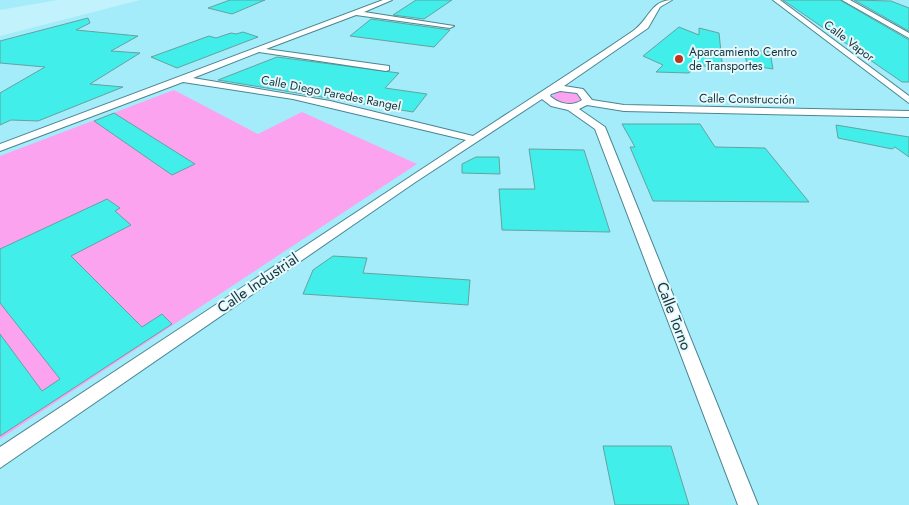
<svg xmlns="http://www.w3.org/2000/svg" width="909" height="505" viewBox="0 0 909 505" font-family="Jost,sans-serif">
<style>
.built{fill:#a5ecfb}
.green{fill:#fca3f0}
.building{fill:#41eee9;stroke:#65a29f}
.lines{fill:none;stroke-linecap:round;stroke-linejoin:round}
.minor-casing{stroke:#4a8591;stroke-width:2}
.minor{fill:#fff;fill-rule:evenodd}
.poi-dot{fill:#c0341d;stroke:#e3faff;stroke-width:2}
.labels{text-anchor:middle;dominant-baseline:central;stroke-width:4;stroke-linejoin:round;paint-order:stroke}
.far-street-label{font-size:12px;fill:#193237;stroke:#e3faff}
.far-poi-label{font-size:12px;fill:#193237;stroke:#e3faff;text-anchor:start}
.street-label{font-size:15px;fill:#193237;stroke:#e3faff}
</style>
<rect width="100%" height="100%" fill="#c2f2fc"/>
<path class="built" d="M0 0H58L0 10Z
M140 0H909V505H0V36Z"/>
<path class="green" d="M174 90 258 134 302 112 417 164 0 439V156Z
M559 91H571L580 95V101C570 107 559 105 551 97Z"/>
<path class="building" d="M230 0H265L232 14 208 8Z
M416 0H452L424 19 393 15Z
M783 0H840L909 40V82H902Z
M854 0 891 1 909 8V31Z
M88 18 90 23 76 30 138 36 111 51 140 53 90 84 123 87 38 121 11 120 0 125V93L45 67 0 63V41Z
M371 19 450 30 434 47 350 36Z
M679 27 699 35V28L719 33 723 71 697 64 689 73 656 72 663 65 643 56Z
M243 32 258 37 177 68 151 57 209 36 216 38 231 33 236 34Z
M744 49 770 52 773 69 747 65Z
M277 57 399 73 385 88 427 94 413 112 218 80Z
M114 113 195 164 172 175 94 121Z
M622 124H700L715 147 765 148 809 202 653 201 630 147H635Z
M836 125 909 137V157L895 147 892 149 838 138Z
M529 149 584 150 610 232 502 230 499 189H535Z
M476 157H499L500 174 462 173V164Z
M107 199 120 208 115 211 131 225 71 256 142 327 162 314 172 324 0 436V334L42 391 60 379 0 303V249Z
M333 256 367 258 363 273 470 280 468 305 303 294 313 270Z
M603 446H671L689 505H615Z"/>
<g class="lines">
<g class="minor-casing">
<path id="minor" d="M383 0H392L364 12 454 26 450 28 356 15 266 49 389 66V70L386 71 259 52 193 78 330 101 473 136C527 101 580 67 633 31 649 20 651 0 672 0L660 7 648 28 564 86 583 89 592 100 624 105 909 111V117L624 111 587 105 579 109 605 127 758 505H738L595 129 568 110 551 106 542 99 414 183 0 468V447L466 140 293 99 183 82 0 151V144ZM560 91 577 93 582 100C572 107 559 104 550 96L551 94Z
M773 0H780L909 96V103Z
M842 0H850L909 33V38Z"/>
</g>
<use href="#minor" class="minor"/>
</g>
<circle class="poi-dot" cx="679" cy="59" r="5"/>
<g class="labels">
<g class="far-street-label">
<text transform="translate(849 41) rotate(37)">Calle Vapor</text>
<text transform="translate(331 93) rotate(11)">Calle Diego Paredes Rangel</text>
<text transform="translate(747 99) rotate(1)">Calle Construcción</text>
</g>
<g class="far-poi-label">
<text x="689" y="52">Aparcamiento Centro<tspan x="689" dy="14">de Transportes</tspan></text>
</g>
<g class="street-label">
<text transform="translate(258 283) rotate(-34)">Calle Industrial</text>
<text transform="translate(674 316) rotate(69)">Calle Torno</text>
</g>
</g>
</svg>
